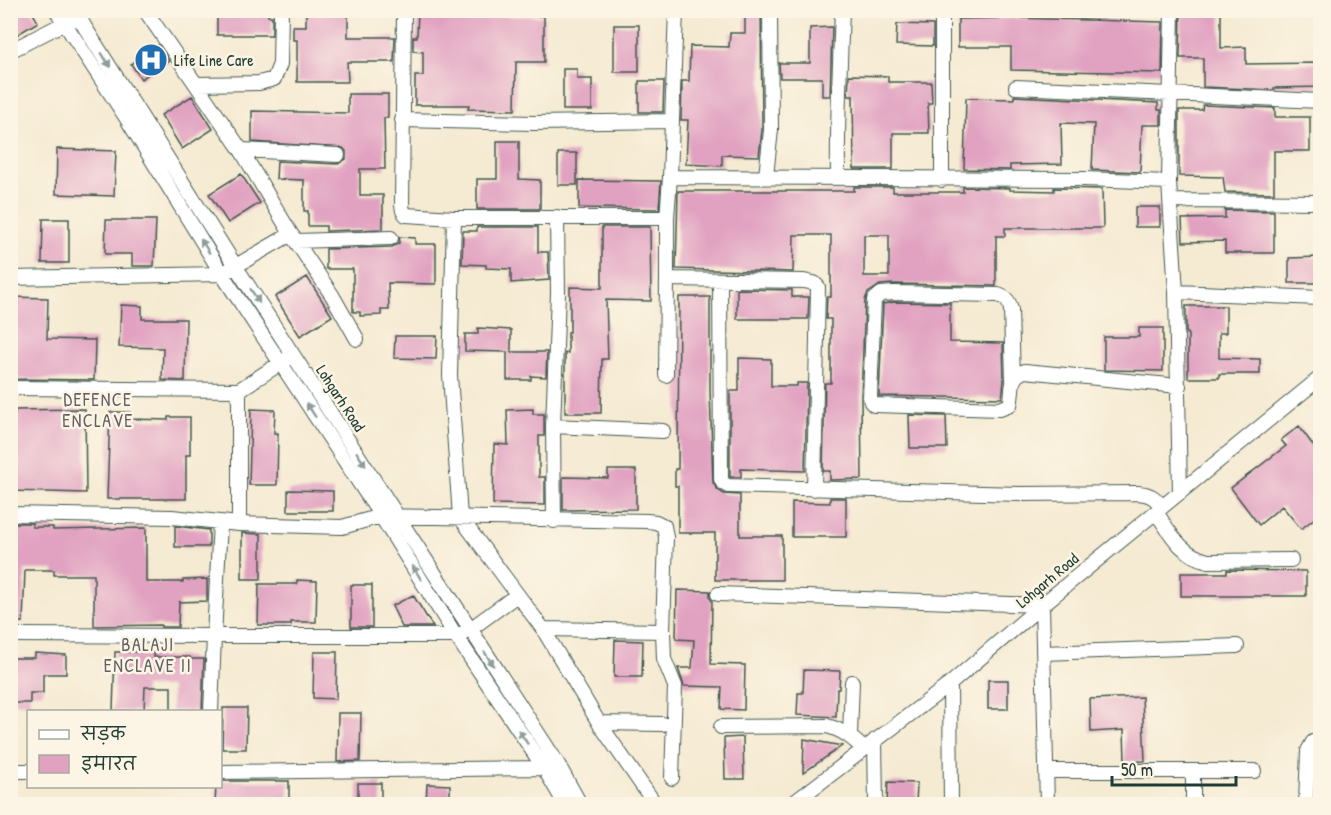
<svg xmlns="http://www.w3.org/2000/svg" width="1331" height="815" viewBox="0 0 1331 815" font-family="'Patrick Hand','Playpen Sans Deva',sans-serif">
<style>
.building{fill:#e1a2c1;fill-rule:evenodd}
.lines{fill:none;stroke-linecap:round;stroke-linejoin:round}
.street-casing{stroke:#3f574c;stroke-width:16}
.street{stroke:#fff;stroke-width:14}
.oneway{fill:#8f9e9a}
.labels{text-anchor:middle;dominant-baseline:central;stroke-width:5;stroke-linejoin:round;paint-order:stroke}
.poi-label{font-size:16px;fill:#1f3d34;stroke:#fcf5e5;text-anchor:start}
.street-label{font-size:16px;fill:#1f3d34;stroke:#fcf5e5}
.neighbourhood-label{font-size:18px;letter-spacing:1.5px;fill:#636065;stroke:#fcf5e5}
</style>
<rect width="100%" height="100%" fill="#fcf5e5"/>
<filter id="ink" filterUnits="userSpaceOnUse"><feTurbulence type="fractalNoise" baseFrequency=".0167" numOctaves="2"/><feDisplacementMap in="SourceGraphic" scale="12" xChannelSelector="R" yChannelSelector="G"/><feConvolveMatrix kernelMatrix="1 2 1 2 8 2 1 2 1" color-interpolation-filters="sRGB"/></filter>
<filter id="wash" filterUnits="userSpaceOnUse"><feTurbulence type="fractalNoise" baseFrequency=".008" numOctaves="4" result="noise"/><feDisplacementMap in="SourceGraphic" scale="24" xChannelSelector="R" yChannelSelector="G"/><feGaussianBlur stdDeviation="1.35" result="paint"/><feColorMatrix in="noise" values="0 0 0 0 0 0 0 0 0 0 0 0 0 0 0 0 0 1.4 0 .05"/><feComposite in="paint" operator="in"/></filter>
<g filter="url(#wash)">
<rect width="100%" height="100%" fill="#f5ead2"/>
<g id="blocks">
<path class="building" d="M20 10H31L38 22 10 39V16Z
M418 10H443L442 16H544V62H516L515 110 468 109 469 105H415V76H423V52L413 51V37H417Z
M745 10H761L762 130 759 156 722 155V166L686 164 688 120H681L682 81H689L690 46 729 47 730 33H745Z
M1181 10H1221V48L1246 47V64L1320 63V87L1274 88V90L1203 87V58H1180Z
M306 11H348V37H395L394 62H347L348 82H297V40H293V26H306Z
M268 12V16H272V35H217V16H224V13Z
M1012 18 1163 22 1162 73 1011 70V47H958V19Z
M897 24 933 25V46L896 45Z
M614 25H639V72H614Z
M832 27 830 96H822V78H780L779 63H810V28Z
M158 45 169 61 141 79 131 64Z
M563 69H577V79H592V110H563Z
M849 75 888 76V82H931L932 103H928L929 133H893V169H854L853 96H848Z
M639 81H664L663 112H639Z
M348 94H388V118H384L385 169H360V195H383V229L326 231V226H308V211H304V180L276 179 277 161 338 164 346 159V151L343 148 252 142V111L348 113Z
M192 96 213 129 182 149 161 115Z
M1014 96 1158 103V110H1161V125H1142L1140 172 1092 170 1094 124 1061 123 1062 164 1010 165V170L964 169 966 98 1014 99Z
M1203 105 1275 108V117H1310V151H1274V193L1225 192 1223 177 1179 176V110H1202Z
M497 141H519V179L540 180V209H477V179H497Z
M57 149 116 151 114 196 56 194Z
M558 153H577V185H558Z
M241 174 260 203 228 223 209 194Z
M579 180 661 181 659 209 579 208Z
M854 187H893V192H963V187L1010 188V190L1054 191V188L1102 189 1103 228H1005V236H996V286L893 284 880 285 868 293 865 300 861 397 862 479 830 480V471H823L825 383H831V319H826L827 297H831V235H794L793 272 676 269 678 191H854ZM864 235H889V276H864Z
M1135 207H1160V227H1135Z
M1225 210 1274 211V253H1225V241L1183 242 1182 219 1225 218Z
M43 219H69V263H42Z
M106 220H156L154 266H132V254H105Z
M477 227H538V252H548L549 280 511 283V269L486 268V265L462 264 463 231H477Z
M602 227H650L651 301 606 300 608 359H602L601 413H565V353H568V332H570V287L602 288Z
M400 237 415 238V244H436V284L388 283 389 310H381V315L360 316V312H353V269H326V249L392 247 399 243Z
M1320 257V283H1289V258Z
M307 277 332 316 300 336 275 297Z
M737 289 792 290V297H809L808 319H737Z
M10 297 48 298 47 339 95 340 94 380 10 379Z
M679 297H710V390L713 483 718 490 724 494 740 495V536H782V580H715V533H678V486H675V469H678Z
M894 302 950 303V342L1003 343 1004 381 1002 398 879 396 883 304Z
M121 305 142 306V319H186L185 381 162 380 163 348 119 347Z
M1186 306H1226V333H1219V358L1260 359V374H1219V378H1188V333H1186Z
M478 328 511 330V352H547L546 377 531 376V380H507V352L465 351V334H478Z
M1139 328H1163V371L1104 370V337H1139Z
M395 336H437L436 359 394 358Z
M739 358 771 359V386H797V383H807L805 471 741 469V477H730V391H739Z
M85 409 86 493 10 491V415H15V410Z
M251 409 275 410 274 433H278L277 485H249Z
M533 409V414H544V436H539V477H545V505L493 504 494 444 508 445 507 410Z
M110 412H130V419L168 420V417H190V455H186V499H107Z
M909 415 946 416 947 448H910Z
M1299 426 1320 455V514L1301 529 1282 506 1259 525 1231 488 1286 446 1281 440Z
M608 470H636V509L563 510V477L608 478Z
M288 490 333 491V511H288Z
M830 498H846V537H792V502L830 503Z
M10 523H32V527H53V530L146 528V582H183V580L207 579V601L179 602 178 627H161V625L94 626V575H54V570H25L23 622H10Z
M175 526 209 530V547H175Z
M242 533 261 534V579H242Z
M1227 570 1306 571V596H1181V573H1227Z
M297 580 317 581 316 622H291V625H258L259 584H297Z
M351 585H372V627H351Z
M677 590 710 591V598L712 601 711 664 745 665 744 710 721 709 722 687 684 686 678 668H692L694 640 676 639Z
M413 595 433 627H402L392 606Z
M615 640 643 641 642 677H614Z
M115 652H154V657H190V659H204L202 711H171V687H145L144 711H113Z
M314 652H337L336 699 313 698Z
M35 653 66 655V674H43V693H30V703H14V696H10V658H31L35 657Z
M804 670 840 671 839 689H837L836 717 797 715 798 693H803Z
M988 680H1008V709H988Z
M1142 697 1145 761 1125 762 1124 730 1091 732 1090 699Z
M223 708H247L246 749H222Z
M338 713H361L360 761 337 762Z
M743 737 744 779H725L724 738Z
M804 739 842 746 803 773Z
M220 781H289V804H215L216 786H220Z
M888 782 917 783 916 804H887Z
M358 783H381V804H358Z
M427 784 450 785V804H426Z"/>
</g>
</g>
<g filter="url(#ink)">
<use href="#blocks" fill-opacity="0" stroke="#3f574c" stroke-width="1.5"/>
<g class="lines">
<g class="street-casing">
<path id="street" d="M56 10 127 119 222 274 381 516 456 636 544 768 565 804
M74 10 236 267 556 761 580 804
M145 10 241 150 291 234 332 295 357 339
M404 10 402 205 403 211 406 215 454 218H667
M942 10V180
M10 51 90 10
M197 84 259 83 274 79 280 64 281 10
M1016 87 1320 101
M402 120 533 123 672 121
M241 150 338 155
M766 176 771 130 770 10
M670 177 676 10
M838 177C837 121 840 66 842 10
M1169 182 1172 10
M1171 201 1320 202
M454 218 450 375 460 517 543 629 599 723 655 804
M296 241 391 238
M10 278 222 274 291 234
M720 280 721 479 723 483 728 486 1020 494 1138 493C1150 494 1155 497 1162 507
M1176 292 1320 298
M666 375 667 279
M1013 380 1011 310C1009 301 1007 298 998 295L894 293 881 294 874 300 870 397 871 402 874 405 1000 409 1010 405C1014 391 1008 376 1025 371L1179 386
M10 388 239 390
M553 426 663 431
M814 489 818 287 814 283 804 281 667 279V218L670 177 1084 179 1169 182 1176 292 1180 493
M1156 512C1171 534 1181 555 1208 561L1291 560
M10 514 172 517 239 524V390L287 359
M554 521 553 426 558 293 557 217
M220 522 214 636H456L469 630 517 595
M239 524 342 527 381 516 647 521 656 522 664 526 666 537 663 631 664 659 675 686 672 778
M718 594 1042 605 1047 804
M543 629 663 631
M10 635 214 636 211 712
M1043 653 1237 646
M950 684 951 804
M599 723 663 724
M721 727 827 726C843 730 852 738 864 749
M850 735 852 682
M875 740 876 804
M10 771H28
M1046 771H1254
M220 772 544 768 548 766
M1193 772V804
M792 804 950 684 1042 605 1320 378
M1306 804 1308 751 1313 742 1320 740"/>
</g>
<use href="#street" class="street"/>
</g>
<defs><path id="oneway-solid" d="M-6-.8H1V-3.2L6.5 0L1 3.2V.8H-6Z" transform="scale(1.5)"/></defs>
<g class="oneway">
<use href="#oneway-solid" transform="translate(106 60) rotate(58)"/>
<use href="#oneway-solid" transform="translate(205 246) rotate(-122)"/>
<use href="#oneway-solid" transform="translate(255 296) rotate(57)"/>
<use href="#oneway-solid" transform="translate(311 410) rotate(-123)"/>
<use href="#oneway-solid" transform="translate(361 459) rotate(57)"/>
<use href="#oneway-solid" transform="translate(417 573) rotate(-122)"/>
<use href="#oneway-solid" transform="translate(489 659) rotate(57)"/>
<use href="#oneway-solid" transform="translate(523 737) rotate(-124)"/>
</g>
</g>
<defs>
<g id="hospital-disc" transform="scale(1.725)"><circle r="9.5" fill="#1f6fb2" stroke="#fcf5e5"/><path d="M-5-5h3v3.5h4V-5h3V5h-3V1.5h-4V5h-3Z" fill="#fff"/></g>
</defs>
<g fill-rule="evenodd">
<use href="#hospital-disc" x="151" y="60"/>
</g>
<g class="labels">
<g class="poi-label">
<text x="174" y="60">Life Line Care</text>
</g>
<g class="street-label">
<text transform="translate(341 398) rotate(57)">Lohgarh Road</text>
<text transform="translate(1047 580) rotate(-40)">Lohgarh Road</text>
</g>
<g class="neighbourhood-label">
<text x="98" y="399">DEFENCE<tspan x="98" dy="21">ENCLAVE</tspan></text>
<text x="148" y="644">BALAJI<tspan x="148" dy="21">ENCLAVE II</tspan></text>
</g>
</g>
<rect width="1331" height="815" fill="none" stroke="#fcf5e5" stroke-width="36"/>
<rect x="27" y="710" width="195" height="78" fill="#fcf5e5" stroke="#a4ab9e" stroke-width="1.5"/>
<rect x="39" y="730" width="30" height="9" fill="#ffffff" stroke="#a4ab9e" stroke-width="1.5"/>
<text x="81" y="740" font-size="18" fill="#1f3d34">सड़क</text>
<rect x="39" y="755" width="30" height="18" fill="#e1a2c1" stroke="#a4ab9e" stroke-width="1.5"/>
<text x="81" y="770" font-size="18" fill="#1f3d34">इमारत</text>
<path d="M1112 776v9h124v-9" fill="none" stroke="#1f3d34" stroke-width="3"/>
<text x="1121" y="776" font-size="18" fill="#1f3d34" stroke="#fcf5e5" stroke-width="4.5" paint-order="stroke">50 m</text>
</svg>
